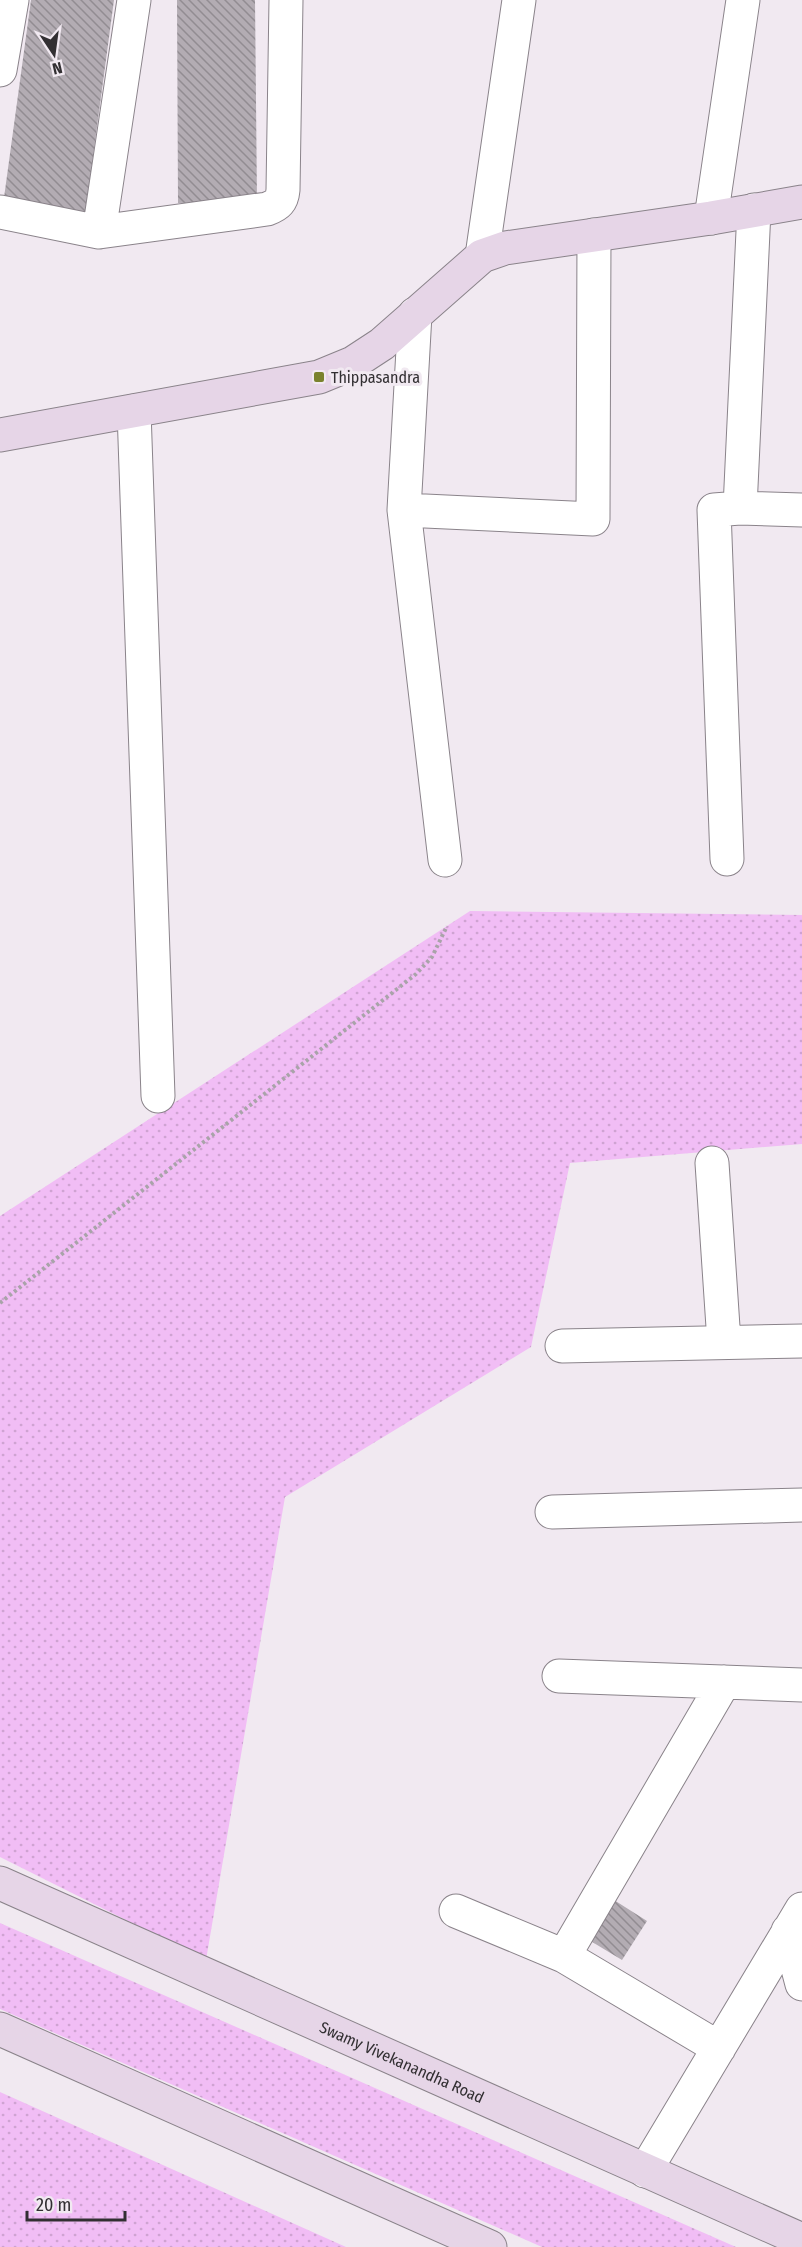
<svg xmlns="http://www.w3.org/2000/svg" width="802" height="2247" viewBox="0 0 802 2247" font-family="'Fira Sans Condensed',sans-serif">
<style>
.grass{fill:url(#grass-dots)}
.building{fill:url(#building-back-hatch)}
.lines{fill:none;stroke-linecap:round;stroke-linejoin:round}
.street-casing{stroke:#8a838a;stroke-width:35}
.secondary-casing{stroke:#8a838a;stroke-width:35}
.path{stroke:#a9a3a9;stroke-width:4;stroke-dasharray:3 3;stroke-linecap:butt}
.street{stroke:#fff;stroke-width:33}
.secondary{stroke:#e6d5e7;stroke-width:33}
.poi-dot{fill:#7a822d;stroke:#f1e9f1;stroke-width:2}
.labels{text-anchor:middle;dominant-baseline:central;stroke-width:6;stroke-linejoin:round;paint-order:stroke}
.poi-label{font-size:16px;fill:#322f32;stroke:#f1e9f1;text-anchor:start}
.street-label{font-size:16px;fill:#322f32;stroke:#f1e9f1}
</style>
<defs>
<pattern id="grass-dots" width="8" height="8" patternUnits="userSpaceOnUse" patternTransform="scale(1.5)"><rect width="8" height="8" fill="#f1bdf5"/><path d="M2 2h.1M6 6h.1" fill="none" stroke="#cfa3d2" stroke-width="1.8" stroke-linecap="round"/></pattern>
<pattern id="building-back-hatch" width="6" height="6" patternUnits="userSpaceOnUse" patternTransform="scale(1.5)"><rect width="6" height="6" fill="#b3acb3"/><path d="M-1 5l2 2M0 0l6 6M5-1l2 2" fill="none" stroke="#928c92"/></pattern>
</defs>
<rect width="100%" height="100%" fill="#f1e9f1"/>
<path class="grass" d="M470 911 802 915V1144L570 1163 531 1347 285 1497 206 1960 0 1857V1216Z
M0 1923 736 2247H542L0 2009Z
M0 2092 346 2247H0Z"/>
<path class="building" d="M31 0H114L85 216 3 205Z
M177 0H255L257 202 178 203Z
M603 1893 647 1921 622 1960 579 1934Z"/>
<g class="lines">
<g class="street-casing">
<path id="street" d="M0 70 12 0
M0 212 99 232 267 209C278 205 282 201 283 190L286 0
M711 218 743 0
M99 232 134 0
M482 256 519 0
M415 314 404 510 445 860
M134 411 158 1096
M740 508 754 210
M404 510 593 519 594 235
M727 859 714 510 740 508 802 510
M712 1163 724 1342
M562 1346 802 1341
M552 1512 802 1505
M559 1676 802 1685
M456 1911 564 1956
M788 1931 802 1984
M719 2048 564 1956 724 1682
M645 2171 802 1909"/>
</g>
<g class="secondary-casing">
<g id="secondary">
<path d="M0 435 319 377 353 363 382 344 482 256 505 248 711 218 802 202"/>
<path id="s1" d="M0 1883 802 2240"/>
<path d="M0 2029 490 2247"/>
</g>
</g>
<path class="path" d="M0 1303 416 974 432 957 447 926"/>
<use href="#street" class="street"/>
<use href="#secondary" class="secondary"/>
</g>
<rect class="poi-dot" x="313" y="371" width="12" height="12" rx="3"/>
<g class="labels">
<g class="poi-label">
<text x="331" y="377">Thippasandra</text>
</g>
<g class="street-label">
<text stroke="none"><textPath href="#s1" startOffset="440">Swamy Vivekanandha Road</textPath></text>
</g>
</g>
<g transform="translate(54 54) rotate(167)" stroke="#f1e9f1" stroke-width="4.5" paint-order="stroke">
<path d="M0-4.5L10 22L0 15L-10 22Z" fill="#322f32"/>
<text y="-9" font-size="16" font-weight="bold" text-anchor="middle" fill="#322f32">N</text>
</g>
<path d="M27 2211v9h98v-9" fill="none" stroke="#322f32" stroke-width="3"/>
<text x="36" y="2211" font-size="18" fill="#322f32" stroke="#f1e9f1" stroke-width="4.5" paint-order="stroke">20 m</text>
</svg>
